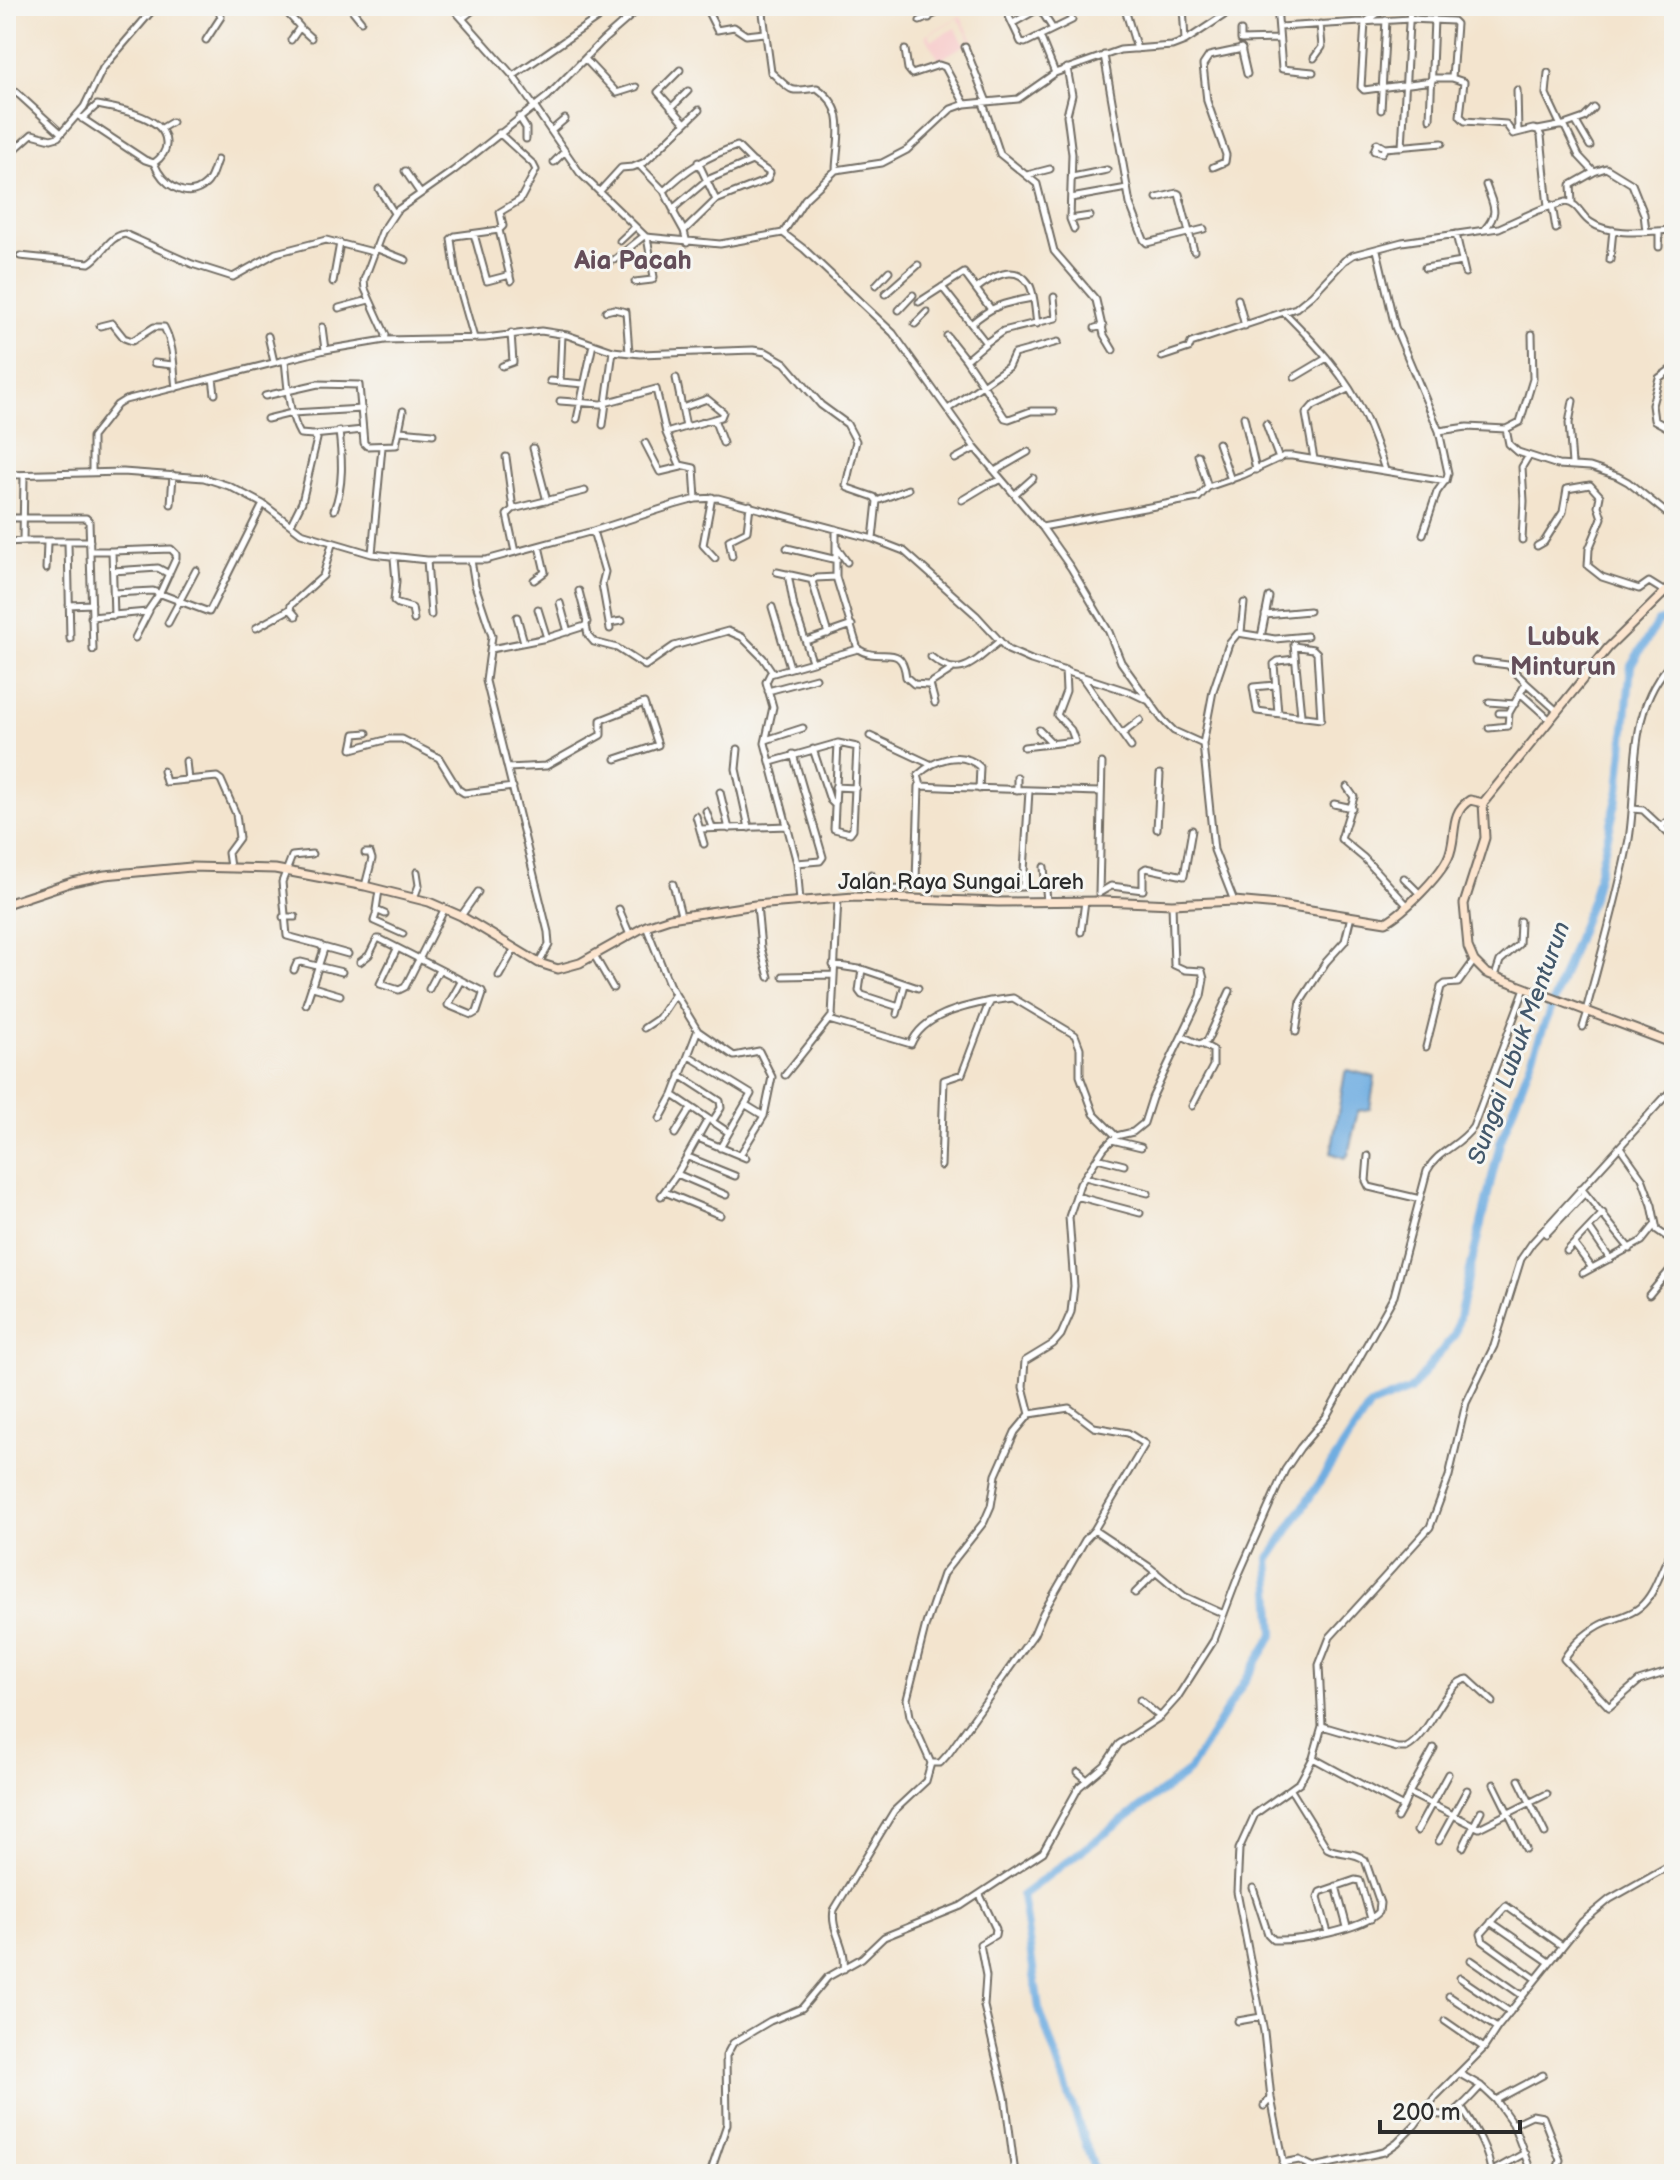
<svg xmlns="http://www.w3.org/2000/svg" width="1680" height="2180" viewBox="0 0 1680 2180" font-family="'Balsamiq Sans',sans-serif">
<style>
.built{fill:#f7d0cf;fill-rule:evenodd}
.water{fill:#6fade1;stroke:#4d6c86;stroke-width:2}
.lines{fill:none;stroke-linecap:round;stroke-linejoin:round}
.river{stroke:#6fade1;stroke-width:8}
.street-casing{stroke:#716c64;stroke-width:9}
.secondary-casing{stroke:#716c64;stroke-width:11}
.street{stroke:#fff;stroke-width:5}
.secondary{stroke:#fce5cf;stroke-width:7}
.labels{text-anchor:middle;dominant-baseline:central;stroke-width:6;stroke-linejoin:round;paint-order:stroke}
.street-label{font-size:22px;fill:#2b2b2b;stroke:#f6f6f2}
.water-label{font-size:24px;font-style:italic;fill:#43586b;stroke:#f6f6f2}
.quarter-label{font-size:26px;font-weight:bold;fill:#644e5a;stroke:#f6f6f2}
</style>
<rect width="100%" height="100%" fill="#f6f6f2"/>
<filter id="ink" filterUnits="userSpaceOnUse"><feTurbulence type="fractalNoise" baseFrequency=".0125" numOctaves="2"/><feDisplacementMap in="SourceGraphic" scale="16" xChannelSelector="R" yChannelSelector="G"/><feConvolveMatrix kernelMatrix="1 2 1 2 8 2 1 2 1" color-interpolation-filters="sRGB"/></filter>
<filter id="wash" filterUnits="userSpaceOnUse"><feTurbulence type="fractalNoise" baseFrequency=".006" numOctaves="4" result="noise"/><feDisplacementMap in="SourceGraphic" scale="32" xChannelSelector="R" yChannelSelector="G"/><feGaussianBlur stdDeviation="1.8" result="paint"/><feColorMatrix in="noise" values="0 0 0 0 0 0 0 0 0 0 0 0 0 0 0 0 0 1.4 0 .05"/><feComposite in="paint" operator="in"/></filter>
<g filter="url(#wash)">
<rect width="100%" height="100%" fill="#f3e4ce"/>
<path class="built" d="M960 16 973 40 939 60 925 35ZM958 18 970 40 964 43 955 28 932 40 929 34Z"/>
<path class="water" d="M1348 1070 1375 1077 1370 1109 1358 1111 1348 1155 1345 1158 1331 1153 1345 1073Z"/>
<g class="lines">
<path class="river" d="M1096 2174 1039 2008 1022 1895 1188 1772 1274 1634 1269 1559 1370 1406 1410 1390 1455 1334 1500 1143 1593 896 1619 791 1631 665 1658 622 1674 617"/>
</g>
</g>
<g filter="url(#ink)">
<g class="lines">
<g class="street-casing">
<path id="street" d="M281 6 300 27 291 40
M312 6H313
M349 6 361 21
M451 6 513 76 580 173 646 237 720 244 783 233 804 249 893 333 975 448 1042 527 1071 568 1109 632 1121 662 1162 719 1174 731 1203 744
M705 6 717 30 734 27 746 35 765 33
M762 6 771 72C794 93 788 92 817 88 849 110 837 137 836 170
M924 6 929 18
M1004 6 1021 42 1025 43 1072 20 1065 6
M1038 6 1053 29
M1124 6 1137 49
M1183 6 1185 41
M1277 6 1282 69 1313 72
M1390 6 1365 22 1361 87 1364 90 1432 81
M1103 9 1111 6
M457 12 464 6
M463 18 478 6
M920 21 951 6
M1013 23 1040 8
M1280 27 1410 19 1453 21 1456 24 1452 78 1464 82 1460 116 1465 121 1506 124 1513 134 1533 129 1538 130 1541 136 1548 207
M300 28 311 38
M1241 31V40L1278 39
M1040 36 1055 73
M206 40 221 17 217 6
M965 47 987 102
M1241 48 1247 74
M905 50 908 69 912 74 939 65 945 67 965 104
M1104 55 1130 204 1144 240 1147 243 1204 229
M1314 58 1322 47 1320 24
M585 59 617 93 636 87
M1067 68 1072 95 1067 115 1072 154 1070 219 1074 229
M680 70 658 92 685 123
M1548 73 1546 94 1561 126
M513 76 596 19 611 6
M1432 78H1452
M6 83 61 133
M1517 90 1518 132
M983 103 1000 154 1037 184 1054 251 1096 300 1104 335 1113 350
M671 108 688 91
M1381 110 1386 20
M77 115 145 160 154 163C162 183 186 203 206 184 212 179 214 167 217 160
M519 117 526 128V139
M82 119 97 105C118 109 165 116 166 142 167 152 161 158 154 163
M1430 119 1434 19
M1576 122 1590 146
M1564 125 1584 118 1594 108
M162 128 172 122
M1538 130 1564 125 1579 156 1594 172 1606 168 1632 184 1644 214 1646 231
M551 131 565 119
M1402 147 1410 6
M1385 148 1382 153 1374 151 1377 143 1385 148 1442 143
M12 152 32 134 51 139 58 137 84 107 103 68 156 6
M554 162 564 152
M639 165 664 191 673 209
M1213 167 1225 162 1226 155 1207 101 1203 65 1209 56 1242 49
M405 171 420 193
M1027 175 1050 169
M1072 177 1107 170
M379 189 394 213
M600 191 621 168 633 167 645 162 699 110
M664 191C686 169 708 156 737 146L752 161 770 173 767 180 716 200
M1071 198 1127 188
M1157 198 1177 193 1179 194 1194 251
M1572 203 1571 185 1594 172
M1552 205 1556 229
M1070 219 1090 216
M1485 229C1500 211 1493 206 1486 185
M499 230 503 226 500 212 520 200 536 170 533 164 499 133
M684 231 716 200 698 162
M1659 231V247
M783 233 805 199 836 170 882 163 907 150 951 109 965 104 1018 99 1055 73 1120 50 1172 46 1185 41 1238 6
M474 234 487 281 510 275
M1456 234 1465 273
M620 241 635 227
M687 243 684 231 674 213 675 207 707 180 752 161
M375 248 406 260
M1377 250 1395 327 1439 431 1467 427 1506 429 1520 422 1533 379 1532 334
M20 256 89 263C102 256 109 236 125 234L192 264 233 277 276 253 326 240 373 252
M614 260 644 236
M1610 260 1613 230
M1425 268 1462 262
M333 282 340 243
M635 282 652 280 654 277 647 237
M876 285 889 271
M942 287 986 343 966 360 1005 418 1009 419 1031 411H1054
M976 289C990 278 1015 262 1029 284 1035 293 1035 313 1037 324
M885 294 918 265
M1238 299 1245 326
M919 302 964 273 990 308
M339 308 369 300
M899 310 913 295
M606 311 614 309 626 312 629 353
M1285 313C1316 344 1347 377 1365 417 1373 434 1379 452 1385 470
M915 324 927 312
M971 324C993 305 1004 303 1032 298
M100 326 112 323 124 338 132 341 154 327H164C175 348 173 366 176 388
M322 327 325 350
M1095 328 1103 326
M268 336 274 362
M947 336 966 360
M474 338 456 275 451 239 455 236 499 230 511 281
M385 340 485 338 541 331 567 335 613 351 640 354 753 350 766 352 785 363 821 405 847 424 856 441 846 485 848 488 874 497 877 501 873 539
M986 343 1003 331 1056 318 1054 297
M1162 357 1189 348 1191 343 1296 308 1312 295 1344 261 1353 255 1402 242 1499 228 1539 210 1566 202C1579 204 1580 215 1590 222 1611 237 1650 231 1674 230
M285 361C288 385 288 413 300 434L313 435 317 439 302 502 291 524
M154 363 173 365
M502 366 513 362 511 333
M1674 367 1659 378 1652 405 1654 420 1674 431
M1295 377 1327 358
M213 378 215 394
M550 381 584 384
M560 382 562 334
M265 396 318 384 359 385 364 443 367 446 396 445 403 411
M560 401 601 404 656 389 666 433 686 427 676 378
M682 408 707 399 723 412 721 417 686 427
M948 409 1008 367 1014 354 1058 342
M1244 417 1256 470
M267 419 292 413 362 409
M577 419 593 344
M714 419 723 443
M1266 424 1279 459
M603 425 613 351
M1506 429 1509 444 1518 452 1558 465 1590 467 1617 476 1628 482 1674 519
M400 431 433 434
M666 433 680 465 694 468 696 499
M313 435 363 430
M645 443 660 472 681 467
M1218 443 1231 480
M533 448 547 501
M1198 455 1208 487 1243 475 1284 456H1292L1446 481 1448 473 1439 431
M506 457 513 509 507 515 515 552
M955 459 975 448
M1314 459 1306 414 1313 406 1348 389
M1572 464 1569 423 1573 401
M995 471 1028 452
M92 473V437L117 405 125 400 325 350 385 340 386 335 365 289 364 280 382 232 396 211 453 171 548 96 602 41 642 6
M6 475 123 472 204 478 229 486 263 504 301 533 372 554 427 560H486L593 531 674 505 696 499 718 498 873 539 904 551 976 615 1008 650 1031 660 1130 692 1149 701
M24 476 23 541H90
M1015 494 1033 478
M712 497 703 545 715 558
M962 500 987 485 1001 480
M877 501 908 489
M171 504 173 475
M513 509 585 491
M334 510C344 485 342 458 339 431
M6 518H86L89 521 93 650
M1042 527 1198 498 1208 487
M836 529V577L858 649C880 664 902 640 906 677L914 684 928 685 951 670
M593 531 605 572 602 584 610 629
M1423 534 1437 492 1445 481
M1522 540 1524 501 1522 467 1528 457
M6 542 25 541
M68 542 70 639
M1537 546 1544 542 1563 512 1567 489 1590 485 1600 496 1598 506 1602 518 1589 549 1588 566 1602 577 1639 589 1649 582 1665 592
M787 548 837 560
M837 548 847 562
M90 551H112L114 616
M372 554 382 447
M732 556 729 540 747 531 750 505
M394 558 396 581 394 601 398 604 412 608 414 620
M427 560 431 615
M471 560 475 585 492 636 486 681 548 932 549 945 539 963
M46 569 47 543
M113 571 158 568 169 574
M777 572 813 580
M788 574 794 607 812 661
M534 580 545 572 539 546
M113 593 153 591 209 612 263 504
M560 603 568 632
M69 605 92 604
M772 607 790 667
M538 609 547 638
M1265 615 1309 611
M296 616 290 609 291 605 323 576 332 544
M91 617 147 612 160 593 176 558V554L171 549 112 551
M517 617 524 642
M168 623 196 570
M609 623 622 621
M586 625 588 635 594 642 617 648 645 666 674 646 728 631 742 637 763 658 773 673
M256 628 290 609
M1241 632 1244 603
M828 634 812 581 816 578 836 577
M1261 637 1269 597
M135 638 149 611
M806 641 852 625
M1294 644 1301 715
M491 649 547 638 585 626 587 622 579 591
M931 657C961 682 974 661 1000 641
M1475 661 1508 665 1526 683
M1081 676 1131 747
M930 684 935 703
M1275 685 1253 687 1257 711 1321 719 1317 653 1313 649 1294 646
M768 691 816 678
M1520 693 1549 719
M1489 702 1515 704
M1278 713 1274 664 1278 661 1295 659
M1499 713H1509
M1489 728 1508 726 1509 713 1526 683 1556 710
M1039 730 1052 743
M367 733 355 734 352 749 389 739H402L439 758 458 789 464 793 513 787
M1122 734 1140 720
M870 736 930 764
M766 740 803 728
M1024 747 1075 741 1071 730 1057 715 1066 691 1065 670
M738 749 736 769 749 828
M813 749 830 800 834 804
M793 754 823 857 820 861 797 863
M186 761 188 780
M771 762 838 743 857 747 853 829 850 833 834 829 838 743
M508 768 546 766 601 735V720L644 703 658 745 616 759
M163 771 166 782 217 777 221 780 236 814 239 838 228 853 230 867
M1017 777V790
M835 787 856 788
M1347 787 1354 797 1341 839 1364 858 1407 905
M979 789 980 767C961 749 934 760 918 775L921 786C981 789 1041 790 1101 792
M720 792 729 829
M1334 804 1352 808
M1633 809 1643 810 1674 839
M706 811 712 827
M696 816 704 844
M1661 826 1674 818
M700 829 788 826
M1157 829 1160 774
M1044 867 1047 902
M871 874 873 892
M1404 878 1419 893
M673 884 681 915
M365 886 372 859 370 853H365
M964 888 1023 887 1029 791
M379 890 376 910 385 914
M873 890 903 889 916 881 919 786
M1099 893 1111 886 1143 890V870L1146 868 1184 876 1192 830
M1099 894 1102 763
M414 898 419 885 417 872
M1234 901 1214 850 1203 744 1213 691 1229 644 1238 633 1275 639 1307 636
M800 902 797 863 765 743 773 707 766 682 770 674 858 649
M757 905 761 948 769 977
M619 909 630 935
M377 911 374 921 403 934
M461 916 478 892
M283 917H295
M646 926 669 984 698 1031 734 1056 759 1051 772 1077 764 1116 740 1155
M1081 932 1085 901
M323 947 348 954
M397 949 380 984 399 990 405 987 445 908
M594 955 613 988
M360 962 369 955 377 939H380L482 991 483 994 477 1012 472 1015 448 1005 461 982
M833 965 865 970 918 988
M862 969 859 991 862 995 899 1007
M294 970 297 963 301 962 342 972
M499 976 515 948
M783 976 833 975
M1495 976 1500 961 1519 944 1520 921
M313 987 340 995
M429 989 439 970
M306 1004 324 949 320 945 287 936 282 882 292 856 312 854
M1586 1011C1601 954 1618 896 1629 839 1639 777 1625 709 1674 660
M897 1014 905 984
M829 1020 911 1044C923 1015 962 1007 990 1001
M1583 1027 1588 1011
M644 1028 659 1018 675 994
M697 1032 673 1095 728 1132
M1296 1032 1301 1001 1326 962 1345 941 1351 916
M1182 1036 1199 1044 1207 1041 1230 991
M1426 1047 1441 987 1445 984 1458 983 1474 961
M689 1056 751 1094 720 1148
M680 1075 720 1101 721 1108 712 1122
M785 1075 832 1016 838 898
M746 1105 764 1116
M1192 1106 1213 1066V1050L1202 1044
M660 1119 673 1095
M675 1134 691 1108
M698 1138 746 1158
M1112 1140 1141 1147
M1620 1147 1642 1178 1652 1205 1657 1230 1674 1242
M1368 1156 1366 1181 1369 1187 1420 1199
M688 1157 735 1176
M1097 1158 1124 1165
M941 1166 944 1080 962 1074 987 1008 991 1001 1013 998 1075 1035 1080 1048V1076L1094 1114 1116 1136
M677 1174 726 1195
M1085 1177 1148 1193
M1581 1188 1630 1249
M665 1192 720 1215
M661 1196 677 1174 708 1119
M1076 1196 1140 1213
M1589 1228 1610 1259
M1546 1234 1585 1193
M1574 1244 1592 1268
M1567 1251 1603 1213
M1583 1273 1642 1241 1654 1226
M1649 1295 1674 1265
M1030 1414 1069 1408 1094 1427 1128 1433 1145 1444 1094 1530 1148 1566 1184 1596 1224 1614
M1674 1548C1660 1567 1658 1591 1640 1607 1631 1615 1617 1618 1606 1622 1590 1629 1573 1644 1564 1659L1609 1707 1639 1681 1674 1670
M1135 1593 1156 1572
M1140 1700 1160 1717
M1322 1726 1397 1748H1406C1432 1735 1443 1682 1468 1679L1493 1702
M1313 1758 1403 1807 1409 1793 1479 1828 1547 1794
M931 1763H940L949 1753 1034 1634 1043 1613 1085 1540 1094 1530
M1078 1772 1087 1780
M1519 1780 1545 1833
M1494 1784 1526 1849
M1409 1793 1434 1748
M1397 1818 1403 1807
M1417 1831 1448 1774
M1439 1841 1467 1790
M1463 1847 1481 1811
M1336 1886 1347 1927
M1253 1888 1268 1934 1274 1940C1298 1941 1362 1930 1379 1912L1380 1903 1365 1860C1354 1851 1339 1855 1327 1848L1291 1790
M980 1895 996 1929 995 1935 980 1944 986 1976 984 2006 1005 2096 1015 2174
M1491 1922 1549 1962
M1328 1933 1318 1897 1320 1892 1355 1880 1360 1881 1371 1919
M1471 1960 1523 1996
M844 1969C847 1945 830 1931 834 1910L894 1811 926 1781 931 1763 910 1716 907 1699 926 1624 943 1574 984 1522 991 1506 996 1475 1015 1432 1030 1414 1023 1387 1025 1361 1053 1344 1061 1335 1071 1312 1074 1286 1069 1217 1080 1184 1104 1148 1116 1136 1133 1132 1144 1123 1152 1098 1201 996 1204 979 1202 971 1185 970 1174 965 1172 904
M1460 1978 1510 2012
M1536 1979 1483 1941 1481 1934 1506 1906 1561 1945
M1449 1996 1497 2028
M1238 2021 1261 2017
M1445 2021 1484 2048
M1460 2074 1481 2086 1496 2100
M1264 2106 1271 2098
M1461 2106C1473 2125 1490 2151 1491 2174
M1425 2110C1452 2125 1463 2104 1481 2086
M1513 2124 1532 2115 1543 2117 1560 2160 1556 2174
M1283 2163 1299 2160 1314 2167
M1491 2172 1525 2153
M710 2174 727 2124 726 2056 733 2043 770 2021 802 2008 828 1977 862 1958 884 1937 961 1906 1043 1852 1079 1787 1105 1765 1119 1744 1160 1717 1177 1698 1214 1640 1239 1574 1285 1470 1300 1448 1326 1417 1394 1296 1427 1171C1438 1150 1460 1146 1473 1127L1525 988
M1286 2174 1271 2098 1264 2032 1237 1892 1239 1849 1255 1814 1300 1782 1313 1758 1322 1726 1319 1665 1330 1637 1430 1527 1449 1476 1466 1403 1494 1346 1521 1259 1532 1243 1674 1087
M1298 2174 1314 2167 1384 2152 1397 2143 1415 2125 1435 2097 1484 2048 1497 2028 1582 1922 1610 1899 1674 1863
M1532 2174 1513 2124 1496 2100 1543 2075"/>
</g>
<g class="secondary-casing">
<path id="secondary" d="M1674 583 1608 648 1483 803 1485 838 1464 904 1468 947 1474 961 1486 973 1674 1044
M6 904 72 882 105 875 191 867 275 869 365 886 429 902 461 916 539 963 558 969 580 963 646 926 670 918 755 905 854 897 998 902 1102 901 1172 904 1234 901 1279 905 1386 922C1404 912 1439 877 1448 858 1458 838 1448 813 1470 800L1483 803"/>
</g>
<use href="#street" class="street"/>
<use href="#secondary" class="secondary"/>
</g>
</g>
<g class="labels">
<g class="street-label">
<text x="961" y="882">Jalan Raya Sungai Lareh</text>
</g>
<g class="water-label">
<text transform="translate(1519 1043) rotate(-70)">Sungai Lubuk Menturun</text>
</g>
<g class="quarter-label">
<text x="633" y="261">Aia Pacah</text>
<text x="1563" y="637">Lubuk<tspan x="1563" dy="30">Minturun</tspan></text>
</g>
</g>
<rect width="1680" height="2180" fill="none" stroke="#f6f6f2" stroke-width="32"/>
<path d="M1380 2120v12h140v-12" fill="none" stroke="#2b2b2b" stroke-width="4"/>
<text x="1392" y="2120" font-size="24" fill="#2b2b2b" stroke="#f6f6f2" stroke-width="6" paint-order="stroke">200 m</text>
</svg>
